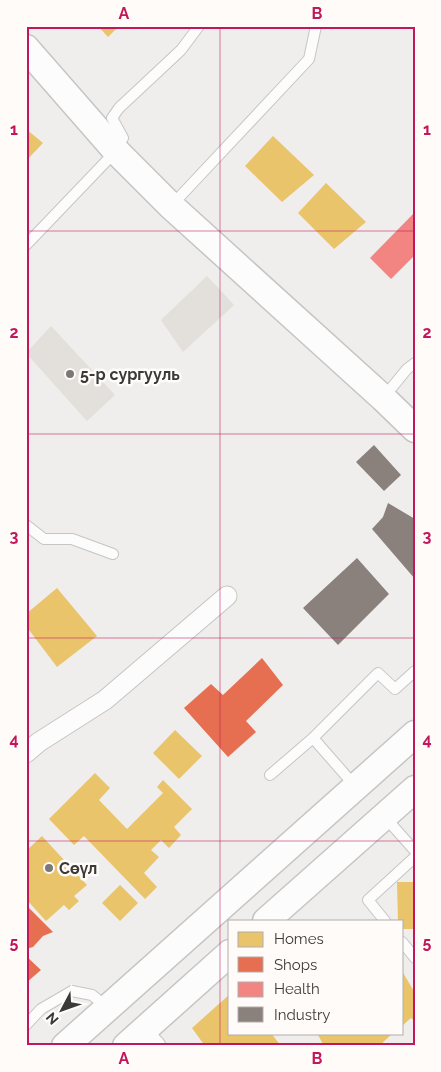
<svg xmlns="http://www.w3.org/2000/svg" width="441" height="1072" viewBox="0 0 441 1072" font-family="Raleway,sans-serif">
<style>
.built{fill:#e3dfda}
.homes{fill:#e9c46a}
.shops{fill:#e76f51}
.health{fill:#f28482}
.industry{fill:#8a817c}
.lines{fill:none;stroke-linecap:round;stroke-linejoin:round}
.lane-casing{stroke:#c5c5c3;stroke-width:12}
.street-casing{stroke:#c5c5c3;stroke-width:21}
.secondary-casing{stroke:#c5c5c3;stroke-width:29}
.lane{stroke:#fdfcfc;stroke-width:10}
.street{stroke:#fdfcfc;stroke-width:19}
.secondary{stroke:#fdfcfc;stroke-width:26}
.grid{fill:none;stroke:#c2185b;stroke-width:1;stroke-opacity:0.55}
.poi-dot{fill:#7a7978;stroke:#fefbf9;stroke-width:2}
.labels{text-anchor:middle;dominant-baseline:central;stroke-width:5;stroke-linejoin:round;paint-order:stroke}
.poi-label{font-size:16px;font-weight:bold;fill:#3b3a39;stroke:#fefbf9;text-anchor:start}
.neatline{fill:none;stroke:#c2185b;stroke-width:2}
.grid-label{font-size:16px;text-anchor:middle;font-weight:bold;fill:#c2185b}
</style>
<rect width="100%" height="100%" fill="#efeeec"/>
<path class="built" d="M207 276 234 305 183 352 161 320Z
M51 326 115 395 87 421 26 353Z"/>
<path class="homes" d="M98 26H119L108 37Z
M26 129 43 143 26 161Z
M273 136 314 175 282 202 245 166Z
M326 183 366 222 334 249 298 213Z
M57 588 97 636 57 667 26 626V614Z
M175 730 202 756 179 779 153 753Z
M95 773 110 788 99 800 127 829 163 793 157 787 163 780 192 809 174 827 181 835 169 848 161 840 151 850 159 857 144 873 157 887 145 899 84 836 74 845 49 819Z
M42 836 87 885 74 896 79 901 69 910 64 905 46 921 26 899V851Z
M397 882H415V929H402V921H398Z
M120 885 138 903 120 921 102 903Z
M402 971 415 993V1022L411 1018 402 1026Z
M230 994V1033H271L281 1046H205L192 1028Z
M317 1033H393L379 1046H324Z"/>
<path class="shops" d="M262 658 283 685 246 721 256 732 228 757 184 708 211 684 223 695Z
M26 905 53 932 43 936 33 947 26 949Z
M26 956 41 970 26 983Z"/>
<path class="health" d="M415 212V255L391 279 370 258Z"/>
<path class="industry" d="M374 445 401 475 384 491 356 462Z
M388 503 415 519V579L372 529 383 517Z
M357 558 389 594 338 645 303 608Z"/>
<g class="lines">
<g class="lane-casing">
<path id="lane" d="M172 205 309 59 316 26
M26 245 116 151 123 138 112 118 119 108 181 50 199 26
M384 397 407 369 415 363
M26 525 44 539H72L113 554
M270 775 313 738
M355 786 313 738 378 673 395 689 415 671
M384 816 415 851
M385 921 368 900 415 857
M402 942 415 958
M26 1025 41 1009 72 991 92 995 107 1007"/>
</g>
<g class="street-casing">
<path id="street" d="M26 753 39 742 105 700 227 596
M142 1031 156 1046"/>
</g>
<g class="secondary-casing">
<path id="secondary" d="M26 48 116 151 171 206 383 398 415 429
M266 921 415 789
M65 1046 415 734
M126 1046 230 953"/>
</g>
<use href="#lane" class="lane"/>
<use href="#street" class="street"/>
<use href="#secondary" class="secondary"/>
</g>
<path class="grid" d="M220 26V1046M26 231H415M26 434H415M26 638H415M26 841H415"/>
<g class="poi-dot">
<circle cx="70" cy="374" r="5"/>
<circle cx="49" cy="868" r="5"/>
</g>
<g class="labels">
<g class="poi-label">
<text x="80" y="374">5-р сургууль</text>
<text x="59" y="868">Сөүл</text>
</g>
</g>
<rect width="441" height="1072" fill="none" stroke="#fefbf9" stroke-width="55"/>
<rect x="228" y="920" width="175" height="115" fill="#fefbf9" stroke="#b0aeac"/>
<rect x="238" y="932" width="25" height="15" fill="#e9c46a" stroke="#b0aeac"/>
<text x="274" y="944" font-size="15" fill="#3b3a39">Homes</text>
<rect x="238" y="957" width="25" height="15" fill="#e76f51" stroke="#b0aeac"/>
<text x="274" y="970" font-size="15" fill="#3b3a39">Shops</text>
<rect x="238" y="982" width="25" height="15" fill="#f28482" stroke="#b0aeac"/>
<text x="274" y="994" font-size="15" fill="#3b3a39">Health</text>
<rect x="238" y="1007" width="25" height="15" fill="#8a817c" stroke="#b0aeac"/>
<text x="274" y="1020" font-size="15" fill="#3b3a39">Industry</text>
<g transform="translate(62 1010) rotate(229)" stroke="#fefbf9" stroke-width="4" paint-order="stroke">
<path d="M0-4L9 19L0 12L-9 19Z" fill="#3b3a39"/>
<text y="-8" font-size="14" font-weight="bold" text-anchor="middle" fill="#3b3a39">N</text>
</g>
<rect x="28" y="28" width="386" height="1016" class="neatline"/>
<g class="grid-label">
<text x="124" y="19">A</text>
<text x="317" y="19">B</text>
<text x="14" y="135">1</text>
<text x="427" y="135">1</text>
<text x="14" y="338">2</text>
<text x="427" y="338">2</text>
<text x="14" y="542">3</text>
<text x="427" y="542">3</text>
<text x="14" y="745">4</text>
<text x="427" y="745">4</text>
<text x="14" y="948">5</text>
<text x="427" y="948">5</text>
<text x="124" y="1064">A</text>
<text x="317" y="1064">B</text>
</g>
</svg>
